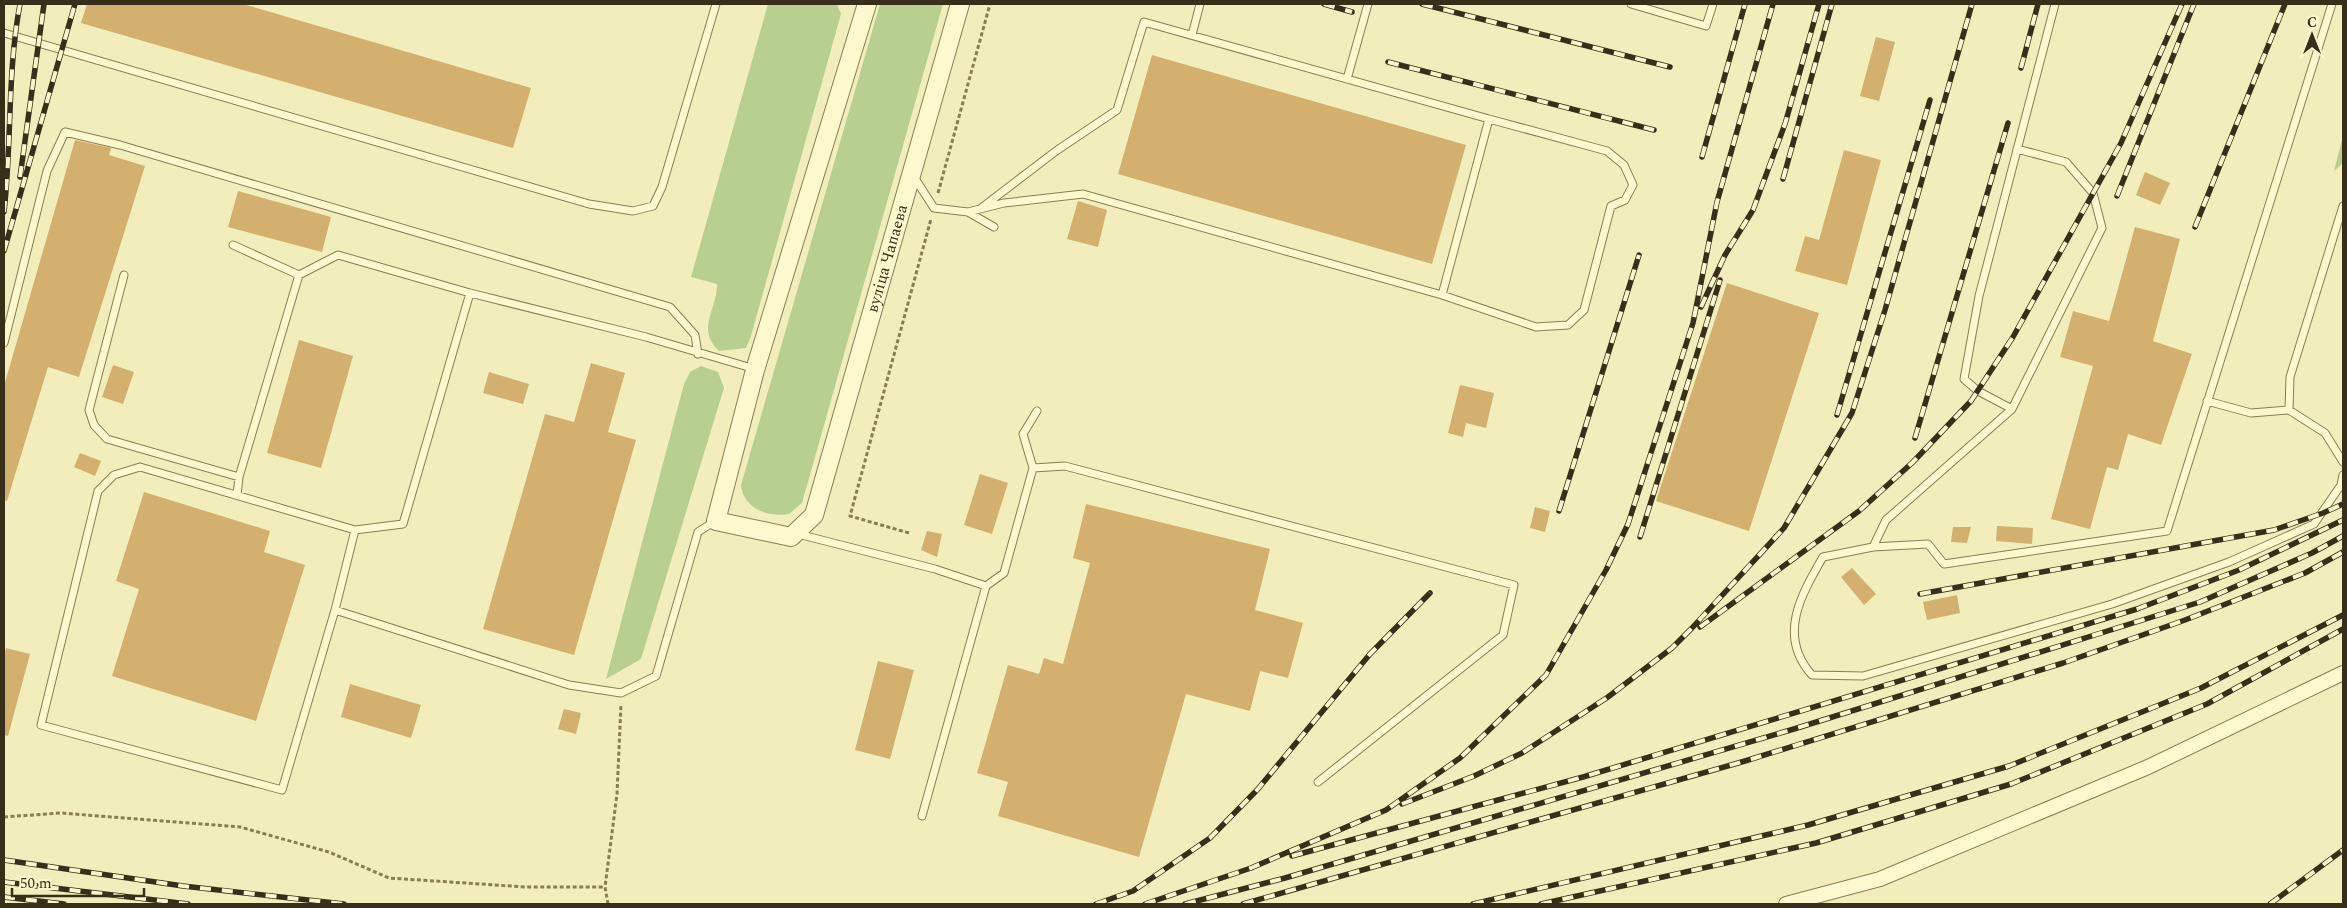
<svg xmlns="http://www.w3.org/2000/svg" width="2347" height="908" viewBox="0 0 2347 908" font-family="Spectral,serif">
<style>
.green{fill:#b8d08f}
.building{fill:#d3b06e}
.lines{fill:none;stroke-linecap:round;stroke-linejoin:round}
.service-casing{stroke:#8a7d54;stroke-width:9}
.minor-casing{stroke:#8a7d54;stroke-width:16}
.tertiary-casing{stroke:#8a7d54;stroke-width:20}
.path{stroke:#8a7d54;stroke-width:3;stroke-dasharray:4 2.5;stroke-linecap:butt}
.service{stroke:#fcf9cf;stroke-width:7}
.minor{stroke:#fcf9cf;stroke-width:14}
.tertiary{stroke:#fcf9cf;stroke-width:18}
.rail-casing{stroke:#372f1a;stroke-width:5.5}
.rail{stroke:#f8f6cb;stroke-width:4;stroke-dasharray:11;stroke-linecap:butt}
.labels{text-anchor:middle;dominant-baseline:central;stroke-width:4.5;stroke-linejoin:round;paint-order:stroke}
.street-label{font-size:16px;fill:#372f1a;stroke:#f8f6cb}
</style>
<rect width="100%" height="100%" fill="#f1eebb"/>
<path class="green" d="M768 4H837L841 14 751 336 746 348 719 351C695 328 718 309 717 284L691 277Z
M880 4H943L802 503 789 514C768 518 743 508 741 485Z
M2343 136V163L2334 171Z
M701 366 718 372 724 388 641 659 606 679 684 384 690 372Z"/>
<path class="building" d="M87 4H243L531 88 513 148 81 23Z
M1876 37 1895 42 1879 101 1860 96Z
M1152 55 1466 145 1432 264 1118 174Z
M75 140 111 148 109 155 145 166 79 377 48 367 7 501 4 500V386Z
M1844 150 1881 160 1847 285 1795 271 1805 236 1819 240Z
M2145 172 2170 183 2160 205 2136 195Z
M238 191 331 217 322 252 228 227Z
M1078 201 1107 210 1098 247 1067 239Z
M2135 227 2180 239 2153 341 2192 354 2161 445 2128 434 2118 470 2107 467 2090 529 2051 519 2093 366 2060 357 2073 311 2109 321Z
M1727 283 1819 313 1749 531 1656 501Z
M299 340 353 356 321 468 267 453Z
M591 363 625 373 608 432 636 440 574 655 483 629 545 414 574 422Z
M113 365 134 372 123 404 102 397Z
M489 372 529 384 523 404 483 393Z
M1460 385 1494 393 1486 428 1466 423 1463 437 1448 433Z
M80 453 101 461 95 476 74 467Z
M980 474 1008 483 992 534 964 525Z
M144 492 270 531 264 552 305 565 256 721 112 676 139 589 116 581Z
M1086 504 1270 549 1255 610 1303 623 1288 678 1260 671 1250 711 1186 694 1139 857 998 816 1008 782 977 773 1008 665 1039 674 1044 658 1063 664 1090 563 1073 558Z
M1535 507 1550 511 1545 532 1530 528Z
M1997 526 2033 528 2032 544 1996 541Z
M1953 527H1971L1967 543 1951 542Z
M927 531 942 534 937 557 921 550Z
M1852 568 1876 594 1864 605 1841 577Z
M1957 595 1960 613 1927 620 1923 602Z
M6 648 30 654 8 736 4 735V657Z
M878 661 914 670 890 759 855 750Z
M350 684 421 705 411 738 341 717Z
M564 709 581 713 576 734 558 729Z"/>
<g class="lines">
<g class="service-casing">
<path id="service" d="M1631 4 1706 26 1713 4
M2332 4 2167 531 1944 564 1928 544 1873 547 1823 557C1801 595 1777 636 1812 675L1863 676 2112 604 2229 562 2314 524 2341 485 2343 475
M4 33 589 204 633 211 653 206 662 187 716 4
M1192 35 1200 4
M1347 79 1368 4
M2017 149 2066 162 2093 193 2102 228 2012 409 1978 391 1964 379 1979 296 2055 4
M914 177 934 208 968 212 994 227
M968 212 1004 203 1083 194 1442 295 1489 119 1144 22 1117 110 1056 151 980 209
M233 245 299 275 239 477 237 495
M124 275 89 410 94 425 107 439 239 477
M299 275 338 255 470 293 403 524 355 530
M470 293 646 337 755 369
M1442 295 1536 327 1568 325 1584 310 1611 206 1625 200 1633 185 1624 165 1607 151 1489 119
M4 343 47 171 65 132 120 145 670 307 695 335 698 354
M2207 401 2251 413 2289 410 2325 433 2343 462
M2289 410 2290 377 2343 206
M1033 468 1065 466 1514 585 1503 635 1318 782
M798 534 935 569 986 586 922 816
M1873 547 1886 520 2012 409
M986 586 1004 573 1033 468 1023 434 1037 411
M335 610 355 530 140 467 114 475 98 491 41 725 282 790 335 610 569 685 621 693 656 676 698 532 715 521"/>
</g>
<g class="minor-casing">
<path id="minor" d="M1786 904 1880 879 2148 767 2343 673"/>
</g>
<g class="tertiary-casing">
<g id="tertiary">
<path id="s1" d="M867 4 755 370 716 521 791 537 814 515 960 4"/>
</g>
</g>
<path class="path" d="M938 193 990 4
M909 533 850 516 931 219
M4 817 61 813 240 827 329 852 389 878 526 887H605
M608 904 605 887 617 794 621 704"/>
<use href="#service" class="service"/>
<use href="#minor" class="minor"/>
<use href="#tertiary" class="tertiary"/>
<g class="rail-casing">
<path id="rail" d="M1324 4 1352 12
M1422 4 1670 67
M1388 62 1654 130
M2021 68 2038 4
M1702 157 1745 4
M20 177 44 4
M1783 179 1832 4
M2117 196 2194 4
M4 212C12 142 7 73 20 4
M2195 227 2285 4
M4 251 75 4
M1701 307 1725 255 1753 210 1785 124 1819 4
M1837 415 1930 100
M1915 438 2008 123
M1559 511 1639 255
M1640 537 1720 280
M1920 594 2274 530 2323 513 2343 504
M1700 627 1859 511 1913 462 1971 401 2013 337 2121 143 2182 4
M1402 804 1474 776 1522 753 1608 697 1672 648 1692 628 1784 528 1852 413 1885 310 1972 4
M1292 856 1583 777 2137 609 2239 570 2343 520
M4 860 183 886 344 904
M4 882 188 904
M4 897 64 904
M1096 904 1133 891 1210 838 1257 790 1370 654 1430 593
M1145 904 1251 868 1386 810 1460 758 1546 675 1606 570 1628 524 1693 323 1717 202 1773 4
M1185 904 1285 878 1794 729 2200 602 2312 553 2343 536
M1243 904 1745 761 2063 663 2185 620 2305 573 2343 552
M1473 904 1808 825 2009 766 2201 688 2343 615
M1541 904 1816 843 2011 784 2207 704 2343 629
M2270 904 2343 850"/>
</g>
<use href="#rail" class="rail"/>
</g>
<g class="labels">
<g class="street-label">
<text stroke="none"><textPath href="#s1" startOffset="914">вуліца Чапаева</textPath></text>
</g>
</g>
<rect width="2347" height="908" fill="none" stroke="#372f1a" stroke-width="10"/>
<g transform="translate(2312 35)" stroke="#f8f6cb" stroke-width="4" paint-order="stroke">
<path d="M0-4L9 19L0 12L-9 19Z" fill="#372f1a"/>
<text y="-8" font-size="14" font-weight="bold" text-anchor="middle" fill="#372f1a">С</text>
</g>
<path d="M12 888v8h132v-8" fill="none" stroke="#372f1a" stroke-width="2.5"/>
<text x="20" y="888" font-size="15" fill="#372f1a" stroke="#f8f6cb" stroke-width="4" paint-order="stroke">50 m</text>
</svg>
